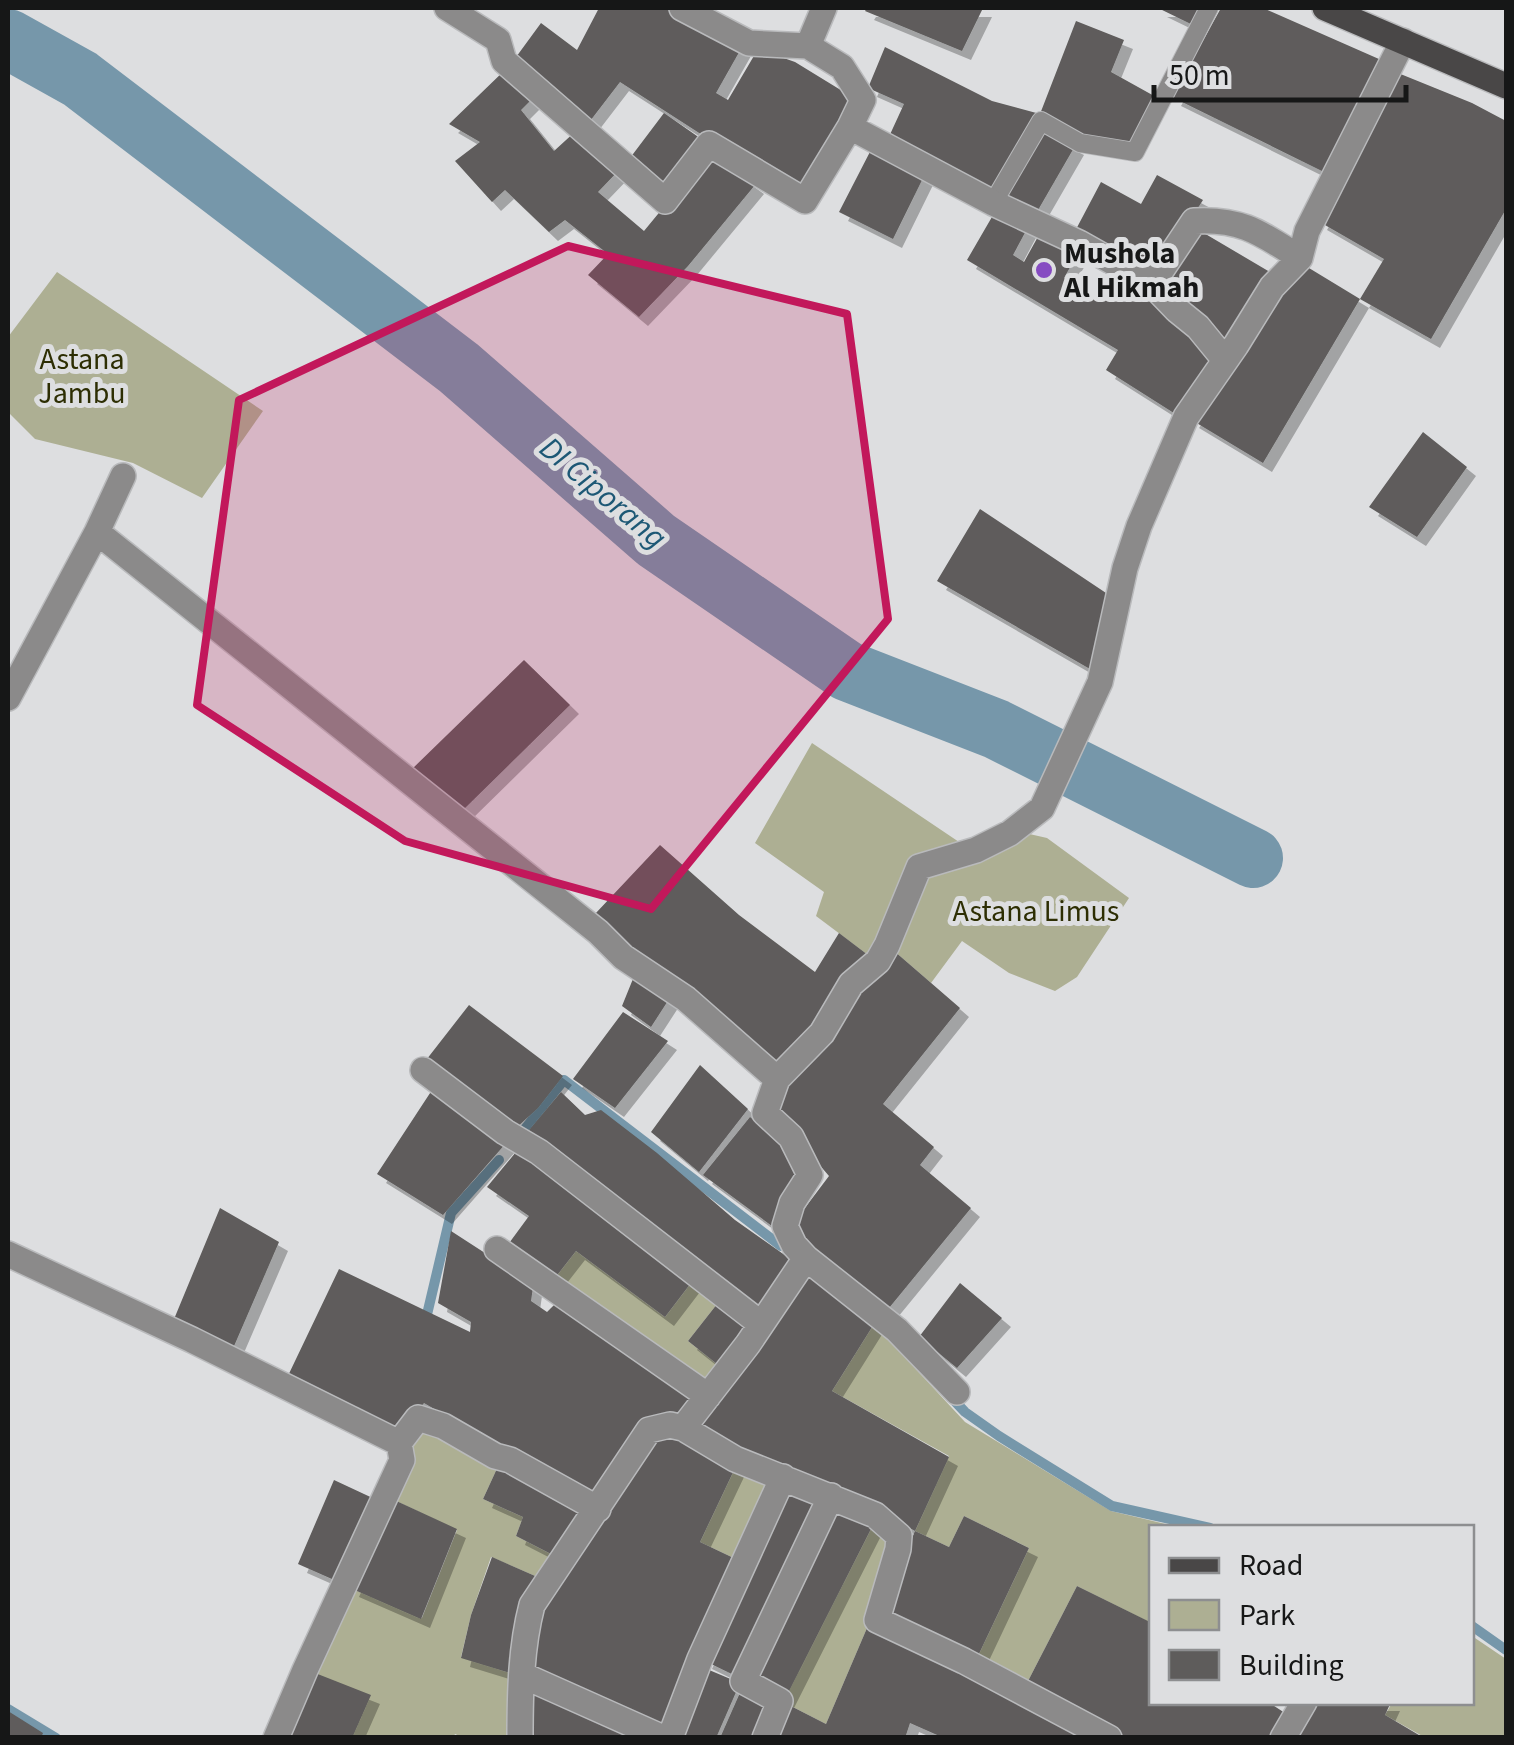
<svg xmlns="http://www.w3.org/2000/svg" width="1514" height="1745" viewBox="0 0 1514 1745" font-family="'Source Sans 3',sans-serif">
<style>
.green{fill:#adaf93}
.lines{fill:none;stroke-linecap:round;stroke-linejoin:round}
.stream{stroke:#7697aa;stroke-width:10}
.river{stroke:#7697aa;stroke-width:60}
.building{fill:#5e5c5b;filter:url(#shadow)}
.service-casing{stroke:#b9babc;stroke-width:20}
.minor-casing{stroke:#b9babc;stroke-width:28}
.primary-casing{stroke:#b9babc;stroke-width:28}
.service{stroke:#8b8a8a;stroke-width:18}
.minor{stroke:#8b8a8a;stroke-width:25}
.primary{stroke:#494747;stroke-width:25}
.marked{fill:#c2185b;fill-opacity:0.2;stroke:#c2185b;stroke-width:8;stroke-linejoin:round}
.poi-dot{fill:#864bc2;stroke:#dddee0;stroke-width:4}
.labels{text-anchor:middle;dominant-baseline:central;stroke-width:10;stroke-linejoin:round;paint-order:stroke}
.poi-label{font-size:30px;font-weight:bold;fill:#161717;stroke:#dddee0;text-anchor:start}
.park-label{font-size:30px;fill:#2d2e03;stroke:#dddee0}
.water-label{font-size:32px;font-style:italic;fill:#1d5875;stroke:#dddee0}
</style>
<defs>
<filter id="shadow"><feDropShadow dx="9" dy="9" stdDeviation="0" flood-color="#0004"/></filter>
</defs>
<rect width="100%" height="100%" fill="#dddee0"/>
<path class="green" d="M57 272 263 411 202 498 133 463 35 439 8 412V337Z
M812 743 962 844 913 862 882 943 868 955 816 916 824 892 755 843Z
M1025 833 1047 838 1129 898 1077 977 1055 991 1009 973 962 941 931 983 893 950 923 872Z
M576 1251 665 1317 694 1279 721 1299 688 1341 722 1368 707 1391 551 1283Z
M874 1324 965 1422 1111 1511 1178 1527 1152 1528 1151 1623 1077 1586 1027 1683 977 1658 1029 1548 964 1516 949 1547 915 1531 949 1456 832 1391Z
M419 1421 500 1462 483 1499 523 1517 516 1536 555 1556 542 1579 491 1557 471 1615 461 1657 513 1674 512 1737H462L455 1734 453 1738 352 1737 310 1671 350 1588 422 1618 457 1530 390 1498Z
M736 1466 777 1484 742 1562 700 1542Z
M874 1523 890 1537 867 1628 826 1724 783 1702Z
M1472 1636 1506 1659V1737H1424L1385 1715 1392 1703 1472 1702Z"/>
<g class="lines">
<path class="stream" d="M520 1135 564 1080 781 1246
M425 1323 451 1213 499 1160
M949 1395 965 1412 999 1436 1112 1506 1210 1528
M1472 1626 1506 1650
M8 1709 56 1738"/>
<path class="river" d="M8 39 80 79 459 368 656 540 847 671 996 729 1253 858"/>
</g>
<path class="building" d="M599 8H670L742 47 716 93 728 100 758 49 795 62 857 100 803 195 738 158 620 82 587 125 511 64 541 23 577 50Z
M867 8H983L962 51 865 11Z
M1158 8H1205L1195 26Z
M1221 8H1263L1388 63 1326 173 1172 97Z
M1076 21 1124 40 1111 72 1156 97 1131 148 1093 140 1040 114Z
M885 47 992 101 1040 114 992 198 887 141 904 104 868 88Z
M506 69 536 95 521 110 554 151 577 130 622 167 598 192 644 231 709 152 755 185 688 266 639 317 588 275 608 254 565 220 549 232 505 190 492 202 455 161 480 142 449 124Z
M1398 73 1472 103 1506 121V209L1431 339 1360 299 1384 259 1318 221Z
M664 113 707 143 665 197 627 162Z
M1041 129 1075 146 1034 217 999 200Z
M873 146 925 174 893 239 839 212Z
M1157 175 1203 200 1152 279 1073 235 1101 182 1141 204Z
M996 210 1028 227 1013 255 1024 262 1040 233 1078 253 1064 278 1095 297 1112 270 1148 294 1216 359 1177 415 1106 370 1118 350 967 260Z
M1197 229 1275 275 1224 350 1159 283Z
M1304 265 1360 299 1263 463 1190 419Z
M1423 432 1467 467 1417 537 1369 507Z
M980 509 1109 595 1090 669 937 581Z
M524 660 570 705 461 812 410 771Z
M660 845 739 915 815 972 839 933 868 955 814 1030 777 1068 657 969 595 914Z
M893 950 960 1008 883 1104 934 1147 920 1165 971 1208 889 1308 811 1250 792 1225 829 1176 774 1112 773 1091Z
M637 969 673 993 651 1027 622 1006Z
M469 1005 563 1076 538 1108 515 1129 423 1064Z
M623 1012 668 1041 615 1108 573 1079Z
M700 1065 748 1109 699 1172 651 1132Z
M434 1087 507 1142 443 1215 377 1174Z
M561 1092 585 1115 601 1110 657 1153 735 1220 796 1263 759 1316 525 1135Z
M750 1117 781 1143 803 1173 776 1229 703 1175Z
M521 1146 694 1279 665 1317 576 1251 551 1283 504 1250 529 1216 487 1187Z
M220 1208 279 1242 231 1353 172 1324Z
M451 1231 505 1266 533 1287 531 1301 547 1312 559 1300 700 1395 680 1420 656 1418 596 1502 424 1403 397 1436 285 1382 339 1269 470 1332 471 1322 438 1303Z
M805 1271 874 1324 832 1391 949 1457 915 1531 884 1513 691 1426Z
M960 1283 1002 1318 957 1368 919 1337Z
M721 1299 755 1324 722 1368 688 1341Z
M675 1430 736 1466 700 1542 742 1562 670 1731 525 1672 527 1627 651 1435Z
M500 1462 590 1512 555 1556 516 1536 523 1517 483 1499Z
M334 1480 379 1501 341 1583 298 1564Z
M783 1486 824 1506 742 1679 703 1660Z
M390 1498 457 1529 421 1619 350 1588Z
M829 1507 874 1523 785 1699 745 1680Z
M964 1516 1029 1548 977 1658 883 1615 894 1582 915 1531 949 1547Z
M492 1557 542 1579 513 1674 461 1658 471 1615Z
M1077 1586 1152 1623V1702H1268L1288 1715 1275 1738H1128L1027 1683Z
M867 1628 1095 1738H944L910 1723 905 1738H768L783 1702 826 1724Z
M702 1667 740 1683 716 1738H691L675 1730Z
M310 1671 371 1695 352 1738H283Z
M527 1686 648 1738H525Z
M743 1686 777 1702 760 1738H720Z
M1312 1702H1391L1385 1715 1424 1738H1289Z
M8 1711 43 1733 41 1738H8Z"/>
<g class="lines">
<g class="service-casing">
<path id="service" d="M993 203 1041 121 1080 143 1135 152 1209 8"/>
</g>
<g class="minor-casing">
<path id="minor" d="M447 8 498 40 504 61 665 201 709 144 805 201 850 127
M682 8 749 43 808 46
M824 8 808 46 842 67 863 100 850 127 993 203 1079 243 1152 284 1177 310 1198 327 1225 360
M1152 284 1194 221C1242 218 1262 234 1300 258
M97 532 598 932 623 957 686 999 777 1079 822 1033 851 984 878 961 887 945 919 867 976 850 1010 833 1042 808 1100 682 1125 568 1139 526 1186 417 1236 345 1272 287 1300 258 1307 231 1403 41
M8 698 97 532 123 476
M423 1070 505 1132 539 1152 761 1324
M497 1249 708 1396
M8 1254 192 1340 399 1443 418 1418 443 1426 495 1456 510 1460 598 1509
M806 1258 897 1330 957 1392
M683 1428 735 1459 875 1515 899 1536 898 1549 877 1620 964 1661 1109 1738
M522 1675 663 1738
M276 1738 305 1670 402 1460 399 1443
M520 1738C520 1693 521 1647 532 1605L649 1430 670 1425 683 1428 748 1344 806 1258 794 1245 785 1226 792 1203 810 1175 791 1137 765 1113 777 1079
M670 1738 700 1659 783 1477
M765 1738 780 1701 743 1681 831 1496
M1283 1738 1304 1702"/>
</g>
<g class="primary-casing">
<path id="primary" d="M1325 8 1506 86"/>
</g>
<use href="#service" class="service"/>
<use href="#minor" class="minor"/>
<use href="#primary" class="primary"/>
</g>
<path class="marked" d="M568 246 847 314 888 619 651 909 405 841 197 705 239 400Z"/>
<circle class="poi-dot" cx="1044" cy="270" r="10"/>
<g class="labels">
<g class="poi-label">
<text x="1064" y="253">Mushola<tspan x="1064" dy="34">Al Hikmah</tspan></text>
</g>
<g class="park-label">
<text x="82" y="359">Astana<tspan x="82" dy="34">Jambu</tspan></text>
<text x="1036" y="911">Astana Limus</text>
</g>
<g class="water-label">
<text transform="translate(603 493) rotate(40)">DI Ciporang</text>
</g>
</g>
<rect width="1514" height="1745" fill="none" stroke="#161717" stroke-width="20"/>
<rect x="1149" y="1525" width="325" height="180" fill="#dddee0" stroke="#8d8e90" stroke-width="2.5"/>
<rect x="1169" y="1558" width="50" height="15" fill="#494747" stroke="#8d8e90" stroke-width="2.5"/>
<text x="1239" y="1575" font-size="30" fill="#161717">Road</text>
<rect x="1169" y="1600" width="50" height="30" fill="#adaf93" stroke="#8d8e90" stroke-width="2.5"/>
<text x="1239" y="1625" font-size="30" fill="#161717">Park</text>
<rect x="1169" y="1650" width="50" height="30" fill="#5e5c5b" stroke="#8d8e90" stroke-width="2.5"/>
<text x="1239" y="1675" font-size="30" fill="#161717">Building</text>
<path d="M1154 85v15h252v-15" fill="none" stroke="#161717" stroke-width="5"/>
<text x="1169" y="85" font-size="30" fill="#161717" stroke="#dddee0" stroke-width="8" paint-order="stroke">50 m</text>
</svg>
